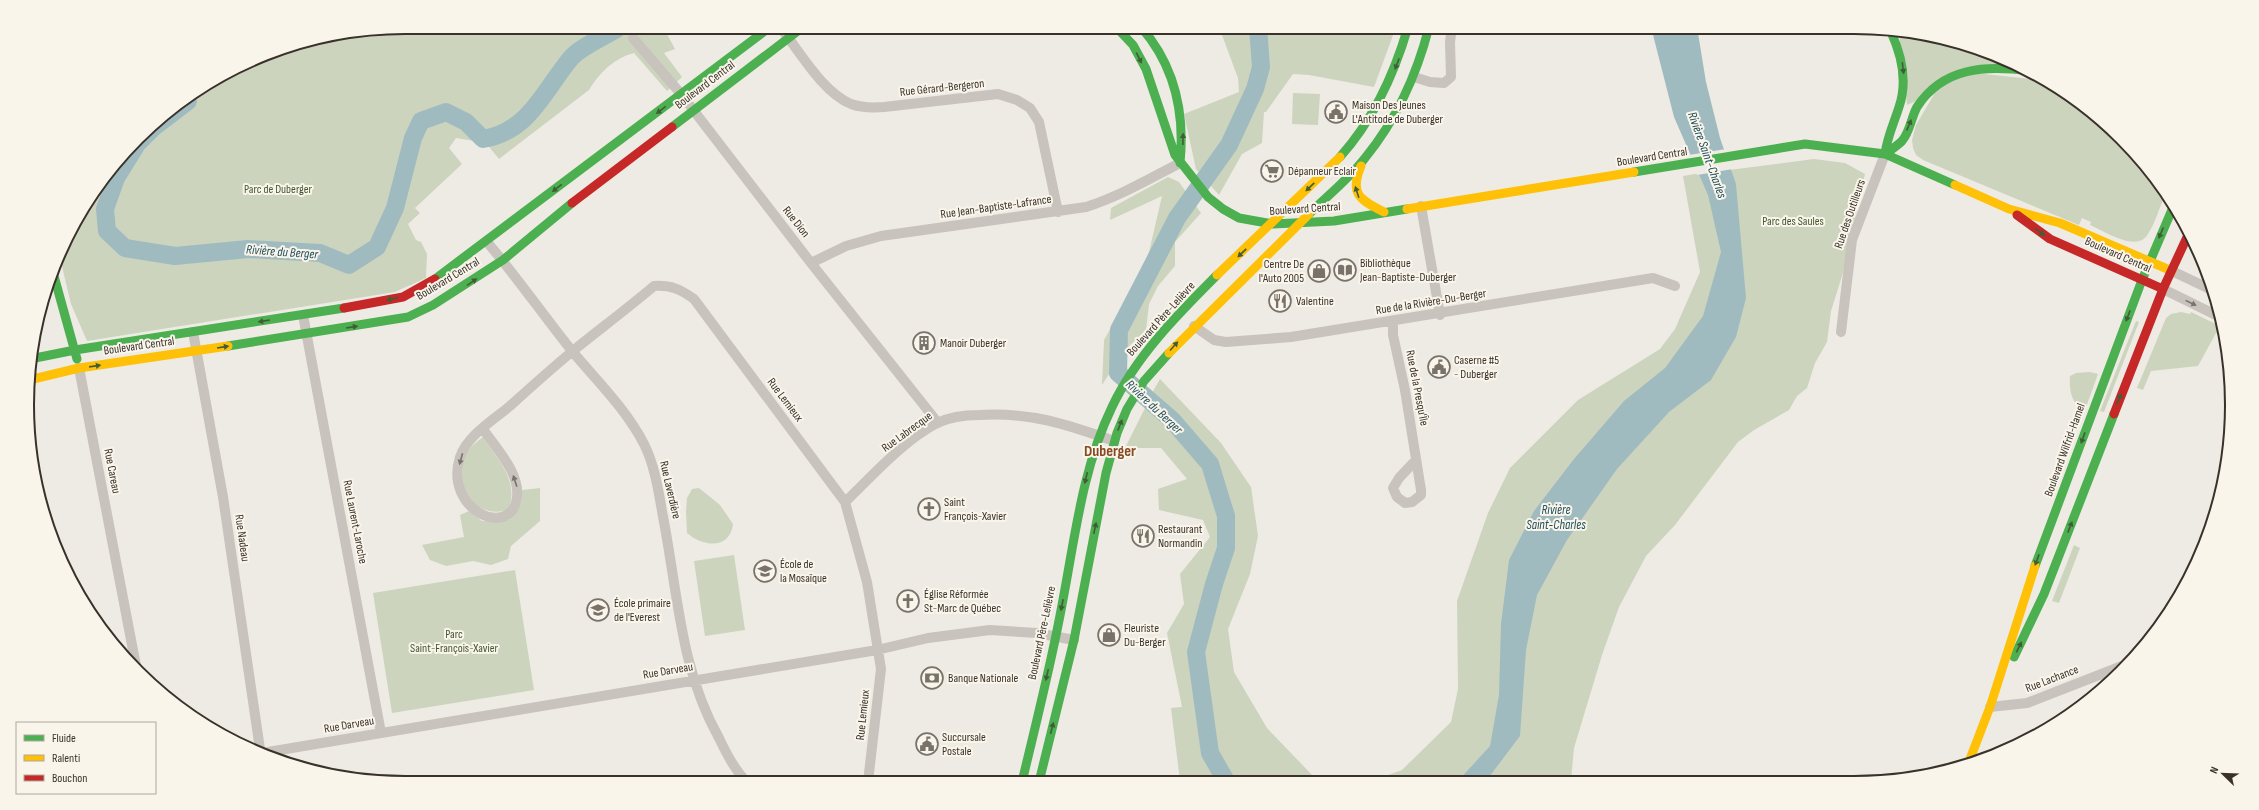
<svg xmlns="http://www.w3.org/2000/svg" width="2259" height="810" viewBox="0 0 2259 810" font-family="'Sofia Sans Condensed',sans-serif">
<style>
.green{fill:#ccd4be}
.water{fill:#a0bbc0}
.pier{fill:#eeebe4}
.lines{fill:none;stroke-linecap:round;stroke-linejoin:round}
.river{stroke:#a0bbc0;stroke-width:18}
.street{stroke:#c8c3bc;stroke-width:10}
.fast{stroke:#4caf50;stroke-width:9}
.slow{stroke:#ffc107;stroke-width:9}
.jam{stroke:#c62828;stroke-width:9}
.oneway{fill:#405d37}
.oneway2{fill:#79736c}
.labels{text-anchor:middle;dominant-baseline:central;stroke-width:4;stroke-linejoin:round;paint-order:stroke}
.street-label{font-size:12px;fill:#39312a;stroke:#faf5eb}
.poi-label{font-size:12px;fill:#39312a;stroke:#faf5eb;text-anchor:start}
.park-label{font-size:12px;fill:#42572e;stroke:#faf5eb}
.water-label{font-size:13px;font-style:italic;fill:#1f4d5a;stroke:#faf5eb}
.district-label{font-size:16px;font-weight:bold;fill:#874a24;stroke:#faf5eb}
.rim{fill:none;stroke:#39312a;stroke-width:2}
</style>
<rect width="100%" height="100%" fill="#eeebe4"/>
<path class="green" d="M405 27H668L667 34 675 49 664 53 682 77 667 91 634 53C614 58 599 73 589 90L499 159 486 143 456 138 449 148 462 164 415 208 420 213 408 224 416 240 421 242 427 254 426 278 395 292 87 341 71 304 64 275 60 256 66 238 105 175 156 121 261 56 331 34Z
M1219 27H1396L1374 87 1309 75 1293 74 1266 112H1264L1262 143 1242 154 1219 195 1196 169 1184 114 1239 92 1238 78Z
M1899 33 1952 40 2017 65 2007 62 1907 105Z
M1975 73 2031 79 2052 85 2084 105 2138 156 2166 194C2159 207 2156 222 2148 234 2137 253 2106 232 2090 225L2091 222 2082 218 2079 225 1923 160 1916 155 1913 148 1912 140 1916 125 1936 91Z
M1293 93 1320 94 1318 125 1292 124Z
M1814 159 1845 163 1865 174 1842 276 1831 311 1827 342 1815 363 1807 388 1797 396 1789 410 1754 430 1738 442 1675 525 1646 556 1619 607 1602 655 1574 748 1571 780 1482 781 1522 646 1534 593 1565 536 1615 466 1670 406 1708 378 1729 170Z
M1701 173 1711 195 1723 252 1705 317 1667 369 1536 512 1493 748 1465 781H1372L1402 770 1451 722 1458 689 1457 601 1488 513 1510 468 1578 400 1660 349 1675 329 1700 272 1683 176Z
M1168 177 1179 182 1201 213 1175 242V266L1158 286 1149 304 1146 330 1124 351 1102 385 1104 340 1131 292 1149 252 1162 196 1110 220 1111 208Z
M2181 312 2190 314 2191 312 2222 327 2224 336 2216 333 2198 366 2151 371 2143 390 2137 388 2166 318 2171 314Z
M2136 321 2139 322 2104 412 2100 411Z
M2090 372 2098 374 2085 410C2071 405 2069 389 2070 376L2076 373Z
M1160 379 1221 443 1251 487 1258 536 1250 574 1228 629 1234 672 1267 728 1313 776 1336 781H1180L1171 708 1182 707 1167 633 1184 604 1180 574 1210 537 1203 520 1159 510 1158 489 1187 479 1161 448H1125L1145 408 1144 407Z
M483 437C498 460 520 482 508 510 476 519 456 490 464 460 466 450 475 443 483 437Z
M540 488V521L511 546 508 559 491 565 473 561 446 566 430 560 422 545 464 537 460 515 469 511 482 521 509 520 521 504 522 490Z
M699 488 720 505 733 524C730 550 703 547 687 533L686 512 687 498 692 489Z
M2074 545 2080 548 2059 603 2052 601Z
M734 555 745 630 705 636 694 561Z
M515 570 534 690 392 713 373 593Z"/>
<path class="water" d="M1651 27H1697L1706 82 1720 138 1736 184 1746 298 1736 337 1711 380 1669 412 1617 469 1567 540 1537 595 1526 650 1520 736 1486 781H1458L1490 746 1499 695 1501 624 1509 560 1534 511 1574 459 1624 401 1665 368 1703 316 1721 252 1708 195 1674 117Z"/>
<path class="pier" d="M1726 149 1733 169 1697 175 1689 155Z"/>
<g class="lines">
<path class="river" d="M188 101 154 127 137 144 116 178 105 209 107 231 125 248 175 256 248 249 320 253 349 265 377 247 395 208 413 138 421 121 446 112 466 122 483 139C530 131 544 90 571 58 580 47 606 36 618 28
M1226 781 1210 753 1196 652 1214 584 1226 548V516L1210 464 1172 420 1118 373 1119 330 1177 218 1229 145 1255 89 1261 67 1258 27"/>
<path class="street" d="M780 27C799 50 822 92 851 104 862 108 872 108 884 107L998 94 1017 100 1030 108 1039 122 1058 212
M633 38 681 94 811 263 938 423
M1414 77 1430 82 1444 83 1451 77 1450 42 1452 27
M1421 206 1440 315
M487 242C517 277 543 315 572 351 597 381 626 409 644 444 656 468 659 496 664 522 678 596 681 671 719 738 726 753 735 771 747 782
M811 263 846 246 881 236 1086 207C1120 196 1149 179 1180 163
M2172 271 2214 291
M2163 289 2220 317
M303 315 381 733
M1393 322V335L1405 390 1421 490V495L1412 502 1405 503 1397 497 1393 488 1399 478 1416 460
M1194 326 1214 340 1226 342 1291 337 1653 278 1675 286
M193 332 223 497 260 749
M1841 332 1852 240 1885 154
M79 368 137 671
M483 429C496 448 520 473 517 497 512 540 443 511 460 457 467 436 493 420 510 406 531 387 552 368 574 350 600 329 628 308 654 286 671 285 680 289 694 299L845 502 867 582 881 669 868 782
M845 502C872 476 904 440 937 423 950 417 965 415 979 415 1031 412 1066 424 1114 441
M1990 707 2027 703 2122 666
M268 752 877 650 928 638 990 630 1037 633 1074 640"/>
<path class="fast" d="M1116 27 1133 45 1146 69 1175 155 1208 197 1223 209 1239 218 1273 224 1334 221 1407 209
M1141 27C1175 66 1185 113 1180 163
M672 127 803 27
M1885 154C1891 150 1897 146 1902 141 1910 132 1911 118 1917 107 1943 67 1986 65 2029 71
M1885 154C1887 137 1894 123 1899 107 1908 81 1902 56 1891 32
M1340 157C1374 119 1394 75 1408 27
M1634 172 1805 144 1885 154 1955 185
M1309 214C1327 196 1349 179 1365 158 1396 120 1417 74 1429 27
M2189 233V234
M54 276 77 359
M435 279 770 27
M228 346 408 317 433 305 503 260 572 203
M30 359 75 350 344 308
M2035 566 2142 280 2174 205
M2014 657 2044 594 2114 414
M1022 782C1036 723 1051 665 1062 605 1075 538 1082 469 1112 407 1136 356 1178 314 1217 275
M1039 782 1074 640 1106 473 1117 433 1127 409 1144 381 1169 353"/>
<path class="slow" d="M1361 166C1349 194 1360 200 1384 212
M1955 185 2009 209 2060 223 2172 271
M1407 209 1634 172
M1217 275 1340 157
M1169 353 1309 214
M29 380 79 368 228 346
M1970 759 1990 707 2035 566"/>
<path class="jam" d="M572 203 672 127
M2017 215 2050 239 2163 289
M344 308 403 297 435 279
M2114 414 2163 289 2189 233"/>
</g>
<defs><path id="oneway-solid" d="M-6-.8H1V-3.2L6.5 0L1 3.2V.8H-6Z"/></defs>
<g class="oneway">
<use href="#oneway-solid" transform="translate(1139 58) rotate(64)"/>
<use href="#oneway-solid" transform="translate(1397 64) rotate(111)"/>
<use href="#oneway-solid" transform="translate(1903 68) rotate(83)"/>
<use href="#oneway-solid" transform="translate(661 110) rotate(143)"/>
<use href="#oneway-solid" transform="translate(1909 125) rotate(-67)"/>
<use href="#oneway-solid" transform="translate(1183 139) rotate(-89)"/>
<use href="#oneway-solid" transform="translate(1310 187) rotate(136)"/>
<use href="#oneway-solid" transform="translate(557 188) rotate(143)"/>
<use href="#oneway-solid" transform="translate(1357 192) rotate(-108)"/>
<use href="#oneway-solid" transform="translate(2040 232) rotate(36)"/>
<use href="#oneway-solid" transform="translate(2161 233) rotate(113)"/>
<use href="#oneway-solid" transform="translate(1242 253) rotate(136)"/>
<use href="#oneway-solid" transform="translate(472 282) rotate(-34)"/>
<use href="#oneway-solid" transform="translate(392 299) rotate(168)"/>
<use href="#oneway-solid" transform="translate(2128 316) rotate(111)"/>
<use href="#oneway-solid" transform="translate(264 321) rotate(171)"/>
<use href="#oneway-solid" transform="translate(352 327) rotate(-9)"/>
<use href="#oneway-solid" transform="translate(1174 346) rotate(-48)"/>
<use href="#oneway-solid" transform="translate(223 347) rotate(-9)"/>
<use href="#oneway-solid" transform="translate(95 366) rotate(-8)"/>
<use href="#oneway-solid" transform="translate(2119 399) rotate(-69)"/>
<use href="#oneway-solid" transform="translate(1120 425) rotate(-69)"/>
<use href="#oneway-solid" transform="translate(2083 438) rotate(110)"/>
<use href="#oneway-solid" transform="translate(1086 478) rotate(103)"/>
<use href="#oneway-solid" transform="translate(2070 527) rotate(-69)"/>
<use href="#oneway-solid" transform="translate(1095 528) rotate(-78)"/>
<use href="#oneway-solid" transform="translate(2037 560) rotate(110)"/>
<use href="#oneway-solid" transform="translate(1062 605) rotate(101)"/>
<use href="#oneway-solid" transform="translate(2019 647) rotate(-64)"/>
<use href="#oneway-solid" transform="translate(1047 675) rotate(103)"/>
<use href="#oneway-solid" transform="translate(1052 728) rotate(-76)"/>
</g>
<g class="oneway2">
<use href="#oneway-solid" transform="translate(2191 303) rotate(26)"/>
<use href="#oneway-solid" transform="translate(461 459) rotate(105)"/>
<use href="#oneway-solid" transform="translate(515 481) rotate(-108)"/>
</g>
<defs>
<g id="civic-ring" transform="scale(1.15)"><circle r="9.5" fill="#faf5eb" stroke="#78726b" stroke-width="1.5"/><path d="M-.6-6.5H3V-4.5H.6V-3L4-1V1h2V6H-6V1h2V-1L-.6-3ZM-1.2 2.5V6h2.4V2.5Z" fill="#78726b"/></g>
<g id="supermarket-ring" transform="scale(1.15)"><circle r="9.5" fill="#faf5eb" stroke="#78726b" stroke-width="1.5"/><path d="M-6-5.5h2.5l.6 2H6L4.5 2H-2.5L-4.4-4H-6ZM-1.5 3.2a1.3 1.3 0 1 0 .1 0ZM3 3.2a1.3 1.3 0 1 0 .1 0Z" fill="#78726b"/></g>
<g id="library-ring" transform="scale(1.15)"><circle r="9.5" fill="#faf5eb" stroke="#78726b" stroke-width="1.5"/><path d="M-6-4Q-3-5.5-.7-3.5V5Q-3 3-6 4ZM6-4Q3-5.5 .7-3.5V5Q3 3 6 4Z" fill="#78726b"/></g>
<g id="shop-ring" transform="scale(1.15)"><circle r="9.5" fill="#faf5eb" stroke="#78726b" stroke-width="1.5"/><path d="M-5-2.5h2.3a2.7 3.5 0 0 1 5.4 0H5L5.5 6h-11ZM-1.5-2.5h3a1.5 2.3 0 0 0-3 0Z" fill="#78726b"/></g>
<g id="restaurant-ring" transform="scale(1.15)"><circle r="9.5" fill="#faf5eb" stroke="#78726b" stroke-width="1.5"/><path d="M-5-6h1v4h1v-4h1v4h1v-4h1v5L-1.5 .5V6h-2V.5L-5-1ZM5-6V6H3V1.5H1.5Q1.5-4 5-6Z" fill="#78726b"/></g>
<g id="building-ring" transform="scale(1.15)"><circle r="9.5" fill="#faf5eb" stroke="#78726b" stroke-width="1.5"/><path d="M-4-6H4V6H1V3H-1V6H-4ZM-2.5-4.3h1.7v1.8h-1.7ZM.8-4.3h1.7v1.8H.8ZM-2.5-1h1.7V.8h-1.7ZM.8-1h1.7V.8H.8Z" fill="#78726b"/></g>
<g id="church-ring" transform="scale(1.15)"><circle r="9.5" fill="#faf5eb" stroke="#78726b" stroke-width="1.5"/><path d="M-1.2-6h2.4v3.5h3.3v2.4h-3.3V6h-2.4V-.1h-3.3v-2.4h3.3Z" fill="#78726b"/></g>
<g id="school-ring" transform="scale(1.15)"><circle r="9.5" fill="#faf5eb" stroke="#78726b" stroke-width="1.5"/><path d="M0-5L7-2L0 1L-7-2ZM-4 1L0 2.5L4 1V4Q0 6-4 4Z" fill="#78726b"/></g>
<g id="bank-ring" transform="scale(1.15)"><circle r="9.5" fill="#faf5eb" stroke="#78726b" stroke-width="1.5"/><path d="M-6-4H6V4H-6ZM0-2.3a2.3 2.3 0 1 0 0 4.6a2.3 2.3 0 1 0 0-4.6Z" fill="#78726b"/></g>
</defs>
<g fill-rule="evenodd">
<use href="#civic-ring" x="1336" y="112"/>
<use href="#supermarket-ring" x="1272" y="171"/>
<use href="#library-ring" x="1345" y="270"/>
<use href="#shop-ring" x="1319" y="271"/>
<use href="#restaurant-ring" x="1280" y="301"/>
<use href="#building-ring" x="924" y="343"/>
<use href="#civic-ring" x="1439" y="367"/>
<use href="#church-ring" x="929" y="509"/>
<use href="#restaurant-ring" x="1143" y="536"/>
<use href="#school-ring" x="765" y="571"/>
<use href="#church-ring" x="908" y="601"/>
<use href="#school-ring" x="598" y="610"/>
<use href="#shop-ring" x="1109" y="635"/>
<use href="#bank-ring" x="932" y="678"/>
<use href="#civic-ring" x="927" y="744"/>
</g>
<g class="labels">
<g class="street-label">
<text transform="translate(705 85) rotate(-37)">Boulevard Central</text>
<text transform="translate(942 88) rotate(-6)">Rue Gérard-Bergeron</text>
<text transform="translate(1652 157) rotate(-9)">Boulevard Central</text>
<text transform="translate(996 207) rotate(-8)">Rue Jean-Baptiste-Lafrance</text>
<text transform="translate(1305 209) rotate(-4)">Boulevard Central</text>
<text transform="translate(1850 214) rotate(-71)">Rue des Outilleurs</text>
<text transform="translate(796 222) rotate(52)">Rue Dion</text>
<text transform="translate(2118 255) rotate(24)">Boulevard Central</text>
<text transform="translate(448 279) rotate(-31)">Boulevard Central</text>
<text transform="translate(1431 302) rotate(-9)">Rue de la Rivière-Du-Berger</text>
<text transform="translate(1161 319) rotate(-48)">Boulevard Père-Lelièvre</text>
<text transform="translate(139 346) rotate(-8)">Boulevard Central</text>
<text transform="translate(1417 388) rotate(79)">Rue de la Presqu'Île</text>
<text transform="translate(785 400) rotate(53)">Rue Lemieux</text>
<text transform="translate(907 432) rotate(-36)">Rue Labrecque</text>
<text transform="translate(2065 450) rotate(-70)">Boulevard Wilfrid-Hamel</text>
<text transform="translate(112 471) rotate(79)">Rue Careau</text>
<text transform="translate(670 490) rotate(77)">Rue Laverdière</text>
<text transform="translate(355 522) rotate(79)">Rue Laurent-Laroche</text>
<text transform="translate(242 538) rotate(82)">Rue Nadeau</text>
<text transform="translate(1042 633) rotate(-78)">Boulevard Père-Lelièvre</text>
<text transform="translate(668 671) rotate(-10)">Rue Darveau</text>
<text transform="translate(2052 679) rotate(-21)">Rue Lachance</text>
<text transform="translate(863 715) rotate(-84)">Rue Lemieux</text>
<text transform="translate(349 725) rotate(-10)">Rue Darveau</text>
</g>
<g class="poi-label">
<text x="1352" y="105">Maison Des Jeunes<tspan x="1352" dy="14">L'Antitode de Duberger</tspan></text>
<text x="1288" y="171">Dépanneur Eclair</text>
<text x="1360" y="263">Bibliothèque<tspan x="1360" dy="14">Jean-Baptiste-Duberger</tspan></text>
<text x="1304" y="264" text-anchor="end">Centre De<tspan x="1304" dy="14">l'Auto 2005</tspan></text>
<text x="1296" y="301">Valentine</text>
<text x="940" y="343">Manoir Duberger</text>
<text x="1454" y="360">Caserne #5<tspan x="1454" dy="14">- Duberger</tspan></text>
<text x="944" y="502">Saint<tspan x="944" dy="14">François-Xavier</tspan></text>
<text x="1158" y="529">Restaurant<tspan x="1158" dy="14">Normandin</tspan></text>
<text x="780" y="564">École de<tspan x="780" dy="14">la Mosaïque</tspan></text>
<text x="924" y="594">Église Réformée<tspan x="924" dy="14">St-Marc de Québec</tspan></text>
<text x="614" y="603">École primaire<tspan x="614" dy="14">de l'Everest</tspan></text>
<text x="1124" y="628">Fleuriste<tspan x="1124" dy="14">Du-Berger</tspan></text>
<text x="948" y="678">Banque Nationale</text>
<text x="942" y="737">Succursale<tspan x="942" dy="14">Postale</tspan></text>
</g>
<g class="park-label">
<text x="278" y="189">Parc de Duberger</text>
<text x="1793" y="221">Parc des Saules</text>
<text x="454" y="634">Parc<tspan x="454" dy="14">Saint-François-Xavier</tspan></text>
</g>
<g class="water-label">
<text transform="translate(1707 155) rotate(70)">Rivière Saint-Charles</text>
<text transform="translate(282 252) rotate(4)">Rivière du Berger</text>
<text transform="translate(1154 407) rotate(43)">Rivière du Berger</text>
<text x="1556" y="510">Rivière<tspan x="1556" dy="15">Saint-Charles</tspan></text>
</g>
<g class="district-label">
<text x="1110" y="451">Duberger</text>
</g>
</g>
<path d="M0 0H2259V810H0ZM405 34H1854A371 371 0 0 1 2225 405V405A371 371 0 0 1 1854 776H405A371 371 0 0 1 34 405V405A371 371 0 0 1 405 34Z" fill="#faf5eb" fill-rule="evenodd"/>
<path class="rim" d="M405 34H1854A371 371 0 0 1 2225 405V405A371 371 0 0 1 1854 776H405A371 371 0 0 1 34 405V405A371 371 0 0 1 405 34Z"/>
<rect x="16" y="722" width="140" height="72" fill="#faf5eb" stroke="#ada79e"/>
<rect x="24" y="735" width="20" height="6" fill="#4caf50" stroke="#ada79e"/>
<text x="52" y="742" font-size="12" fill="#39312a">Fluide</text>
<rect x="24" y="755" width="20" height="6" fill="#ffc107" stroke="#ada79e"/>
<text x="52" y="762" font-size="12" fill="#39312a">Ralenti</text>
<rect x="24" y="775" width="20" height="6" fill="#c62828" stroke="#ada79e"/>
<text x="52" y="782" font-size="12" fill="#39312a">Bouchon</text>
<g transform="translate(2223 774) rotate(293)" stroke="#faf5eb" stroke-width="3" paint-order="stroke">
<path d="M0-3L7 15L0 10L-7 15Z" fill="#39312a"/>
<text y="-6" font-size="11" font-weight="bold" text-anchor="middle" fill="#39312a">N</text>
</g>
</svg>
